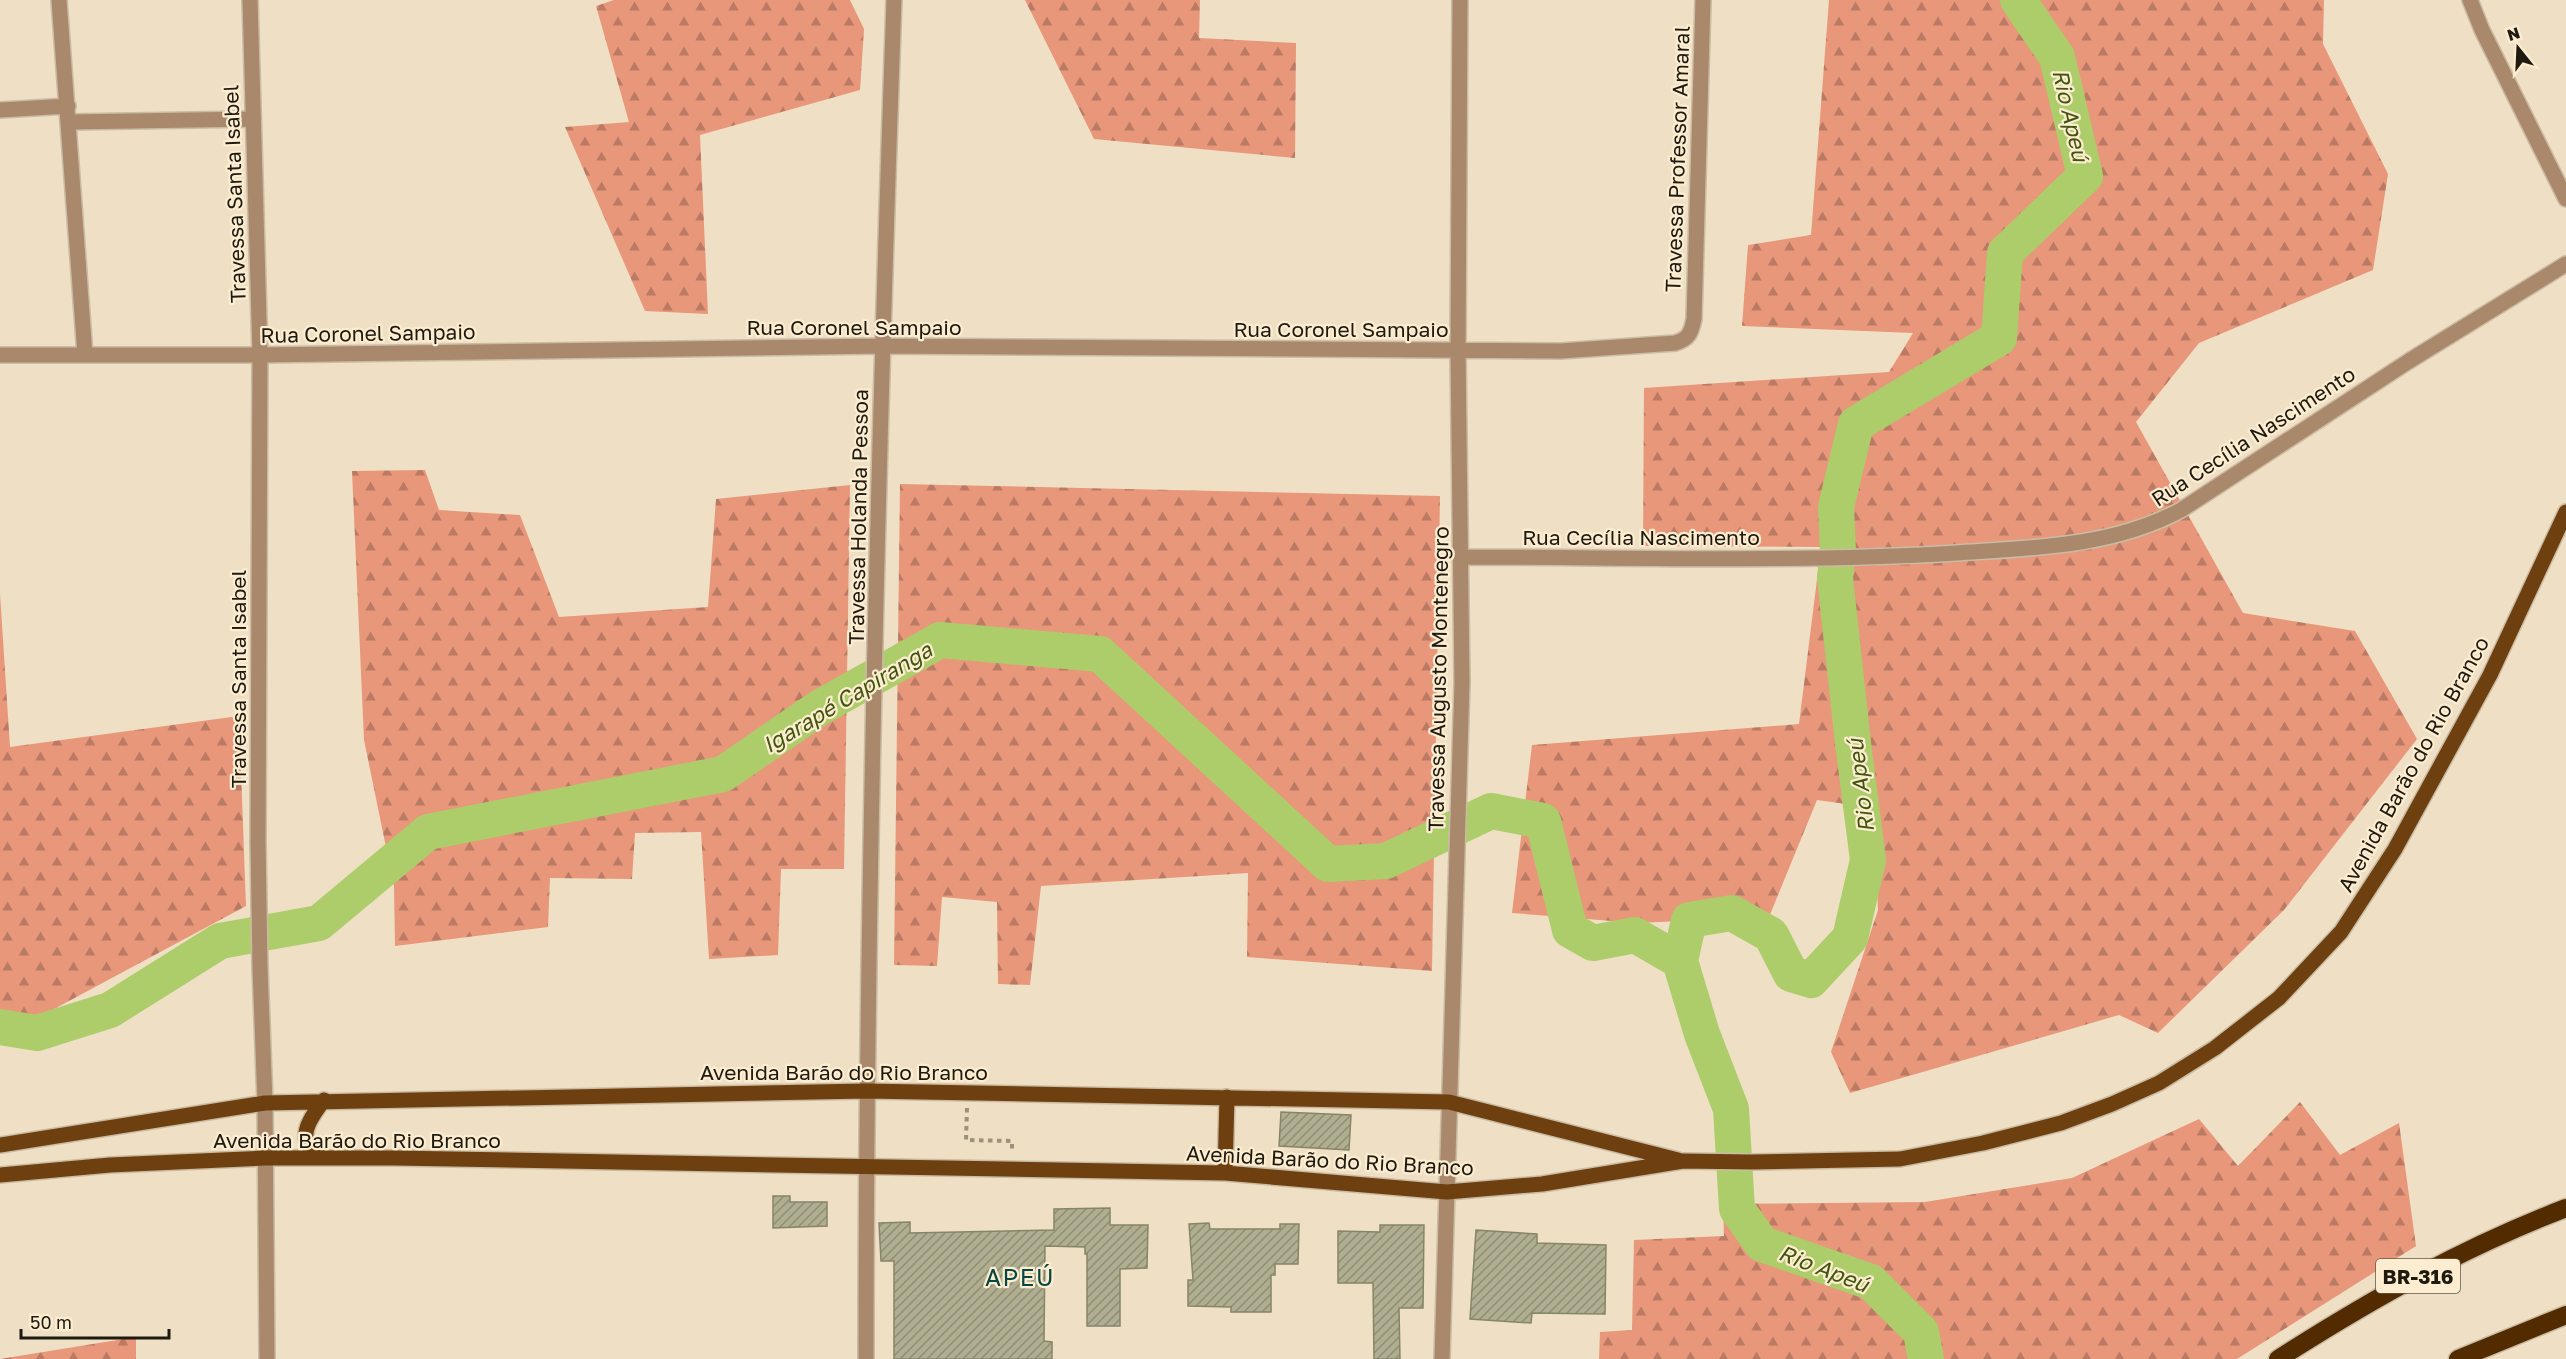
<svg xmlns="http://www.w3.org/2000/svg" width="2566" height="1359" viewBox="0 0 2566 1359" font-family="'Golos Text',sans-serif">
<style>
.forest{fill:url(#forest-firs)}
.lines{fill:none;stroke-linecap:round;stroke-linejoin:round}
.river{stroke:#adcd6b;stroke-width:36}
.building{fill:url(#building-hatch);stroke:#878569;stroke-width:1.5}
.minor-casing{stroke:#cabca4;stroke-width:18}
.major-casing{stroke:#cabca4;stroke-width:18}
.highway-casing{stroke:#cabca4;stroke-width:21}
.path{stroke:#9c917c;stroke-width:4;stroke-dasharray:4.5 4.5;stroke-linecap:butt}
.minor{stroke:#aa886b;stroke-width:15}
.major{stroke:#6f400f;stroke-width:15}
.highway{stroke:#522b00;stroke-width:18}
.labels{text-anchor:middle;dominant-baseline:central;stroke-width:4.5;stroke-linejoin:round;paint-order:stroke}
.shield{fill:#fcedd1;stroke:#61594a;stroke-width:1.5}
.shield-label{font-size:20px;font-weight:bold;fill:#1f1a10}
.street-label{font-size:21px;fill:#1f1a10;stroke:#fcedd1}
.water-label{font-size:22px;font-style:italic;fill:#42550e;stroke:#fcedd1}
.quarter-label{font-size:24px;letter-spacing:1.5px;fill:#064742;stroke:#fcedd1}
</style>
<defs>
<pattern id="forest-firs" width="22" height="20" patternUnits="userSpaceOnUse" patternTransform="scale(1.5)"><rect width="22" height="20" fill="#e8977a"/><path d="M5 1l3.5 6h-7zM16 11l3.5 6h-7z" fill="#bb7a63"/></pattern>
<pattern id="building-hatch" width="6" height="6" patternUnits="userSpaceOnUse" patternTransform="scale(1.5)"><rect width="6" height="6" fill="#b0ae90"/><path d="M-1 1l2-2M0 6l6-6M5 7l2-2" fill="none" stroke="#8f8d74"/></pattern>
</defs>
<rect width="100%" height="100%" fill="#efdfc4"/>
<path class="forest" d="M614 0H850L864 29 860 90 700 135 708 314 645 311 565 127 629 122 596 6Z
M1025 0H1200L1199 38 1296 43 1295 158 1094 139Z
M1829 0H2324L2323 44 2388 174 2373 270 2199 343 2136 422 2243 613 2355 631 2417 739 2284 910 2158 1033 2119 1015 1850 1093 1831 1052 1878 910 1874 808 1817 800 1769 917 1637 923 1512 913 1532 745 1799 724 1821 547 1643 546 1644 388 1889 372 1913 333 1742 326 1748 245 1811 235Z
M425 470 439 510 520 515 559 617 708 607 716 499 850 485 844 869H781L778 955 709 959 701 832 635 833 632 879 550 878 548 927 395 946 394 886 364 740 352 471Z
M900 484 1440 496 1432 971 1247 957 1248 873 1041 886 1030 985 998 984 997 902 942 897 937 966 894 965Z
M0 594 10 747 239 716 246 906 0 1038Z
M2300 1102 2340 1155 2399 1123 2416 1246 2237 1359H1599L1600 1332 1632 1330 1634 1240 1724 1236 1723 1204 1925 1202 2072 1178 2199 1119 2238 1166Z
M136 1337V1359H0Z"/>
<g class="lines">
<path class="river" d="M0 1027 37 1033 110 1010 220 941 319 923 428 832 723 774 819 708 940 640 1100 654 1328 864 1386 861 1491 811 1543 821 1570 930 1593 943 1635 935 1680 961
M1926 1359 1921 1332 1871 1282 1762 1244 1737 1209 1731 1109 1702 1034 1680 961 1689 920 1732 913 1771 935 1791 974 1811 980 1850 938 1868 860 1853 743 1835 578 1838 551 1836 507 1856 424 1999 338 2005 253 2085 176 2057 57 2018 0"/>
</g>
<path class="building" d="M1281 1112 1351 1115 1349 1150 1279 1146Z
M773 1196H790V1202H827V1226L773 1228Z
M1110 1208V1225H1148L1147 1268 1120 1269V1326H1087V1254H1085V1247L1045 1246 1044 1341 1052 1342V1359H894V1261H881L879 1223 910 1222V1233L1054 1230V1209Z
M1209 1223 1210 1229H1280V1224H1299L1298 1264H1275V1275H1271V1312H1231V1307L1188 1306V1280H1193L1189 1224Z
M1380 1225H1424L1423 1308H1399L1400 1359H1374L1373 1283H1338V1231L1380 1232Z
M1476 1230 1537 1234V1243L1606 1245 1605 1314 1532 1313 1531 1323 1470 1319Z"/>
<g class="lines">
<g class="minor-casing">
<path id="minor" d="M59 0 85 355
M250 0 260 355 258 842 260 968 265 1103 267 1359
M2470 0 2482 30 2566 199
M0 110 68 106
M70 122 253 119
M0 355H260L882 346 1561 351 1675 343C1689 339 1691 333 1694 319L1703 0
M1461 557C1626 557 1791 563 1956 553 2033 548 2112 547 2181 510L2409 361 2566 264
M866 1359C866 906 878 453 894 0
M1442 1359 1462 683 1458 351 1460 0"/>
</g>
<g class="major-casing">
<path id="major" d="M0 1145 265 1103 866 1091 1449 1102 1678 1160
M322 1158C293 1142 309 1119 324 1100
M1225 1173 1227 1097
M0 1175 110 1165 265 1158H394L1225 1173 1447 1192 1542 1184 1683 1161 1752 1162 1900 1159 1983 1143 2061 1123 2112 1104 2159 1083 2215 1048 2279 998 2341 932 2395 849 2490 675 2566 512"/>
</g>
<g class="highway-casing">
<path id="highway" d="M2278 1359C2372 1299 2462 1248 2566 1208
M2458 1359 2566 1315"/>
</g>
<path class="path" d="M967 1108 966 1140 1012 1141V1152"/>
<use href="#minor" class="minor"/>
<use href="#major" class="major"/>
<use href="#highway" class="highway"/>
</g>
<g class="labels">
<rect class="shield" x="2376" y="1259" width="84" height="34" rx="4.5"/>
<g class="shield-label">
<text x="2418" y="1276">BR-316</text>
</g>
<g class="street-label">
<text transform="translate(1677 159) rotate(-88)">Travessa Professor Amaral</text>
<text transform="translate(234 194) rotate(-92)">Travessa Santa Isabel</text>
<text x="854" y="327">Rua Coronel Sampaio</text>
<text x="1341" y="329">Rua Coronel Sampaio</text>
<text transform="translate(368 333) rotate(-1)">Rua Coronel Sampaio</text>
<text transform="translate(2253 436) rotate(-33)">Rua Cecília Nascimento</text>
<text transform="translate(858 517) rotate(-89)">Travessa Holanda Pessoa</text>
<text x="1641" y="537">Rua Cecília Nascimento</text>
<text transform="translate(238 679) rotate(-90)">Travessa Santa Isabel</text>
<text transform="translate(1438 679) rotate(-89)">Travessa Augusto Montenegro</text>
<text transform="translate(2413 764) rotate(-61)">Avenida Barão do Rio Branco</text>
<text x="844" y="1072">Avenida Barão do Rio Branco</text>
<text x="357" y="1140">Avenida Barão do Rio Branco</text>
<text transform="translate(1330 1160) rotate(3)">Avenida Barão do Rio Branco</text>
</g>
<g class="water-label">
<text transform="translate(2071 115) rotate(77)">Rio Apeú</text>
<text transform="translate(847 697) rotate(-31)">Igarapé Capiranga</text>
<text transform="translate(1860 786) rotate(-97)">Rio Apeú</text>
<text transform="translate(1824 1268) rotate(21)">Rio Apeú</text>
</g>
<g class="quarter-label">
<text x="1020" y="1276">APEÚ</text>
</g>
</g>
<g transform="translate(2518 48) rotate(342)" stroke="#fcedd1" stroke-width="4.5" paint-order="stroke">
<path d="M0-4.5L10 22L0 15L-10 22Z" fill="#1f1a10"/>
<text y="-9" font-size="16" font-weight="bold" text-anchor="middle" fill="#1f1a10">N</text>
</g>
<path d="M21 1329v9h148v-9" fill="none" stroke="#1f1a10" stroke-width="3"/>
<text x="30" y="1329" font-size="18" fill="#1f1a10" stroke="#fcedd1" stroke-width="4.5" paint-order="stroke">50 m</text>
</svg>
